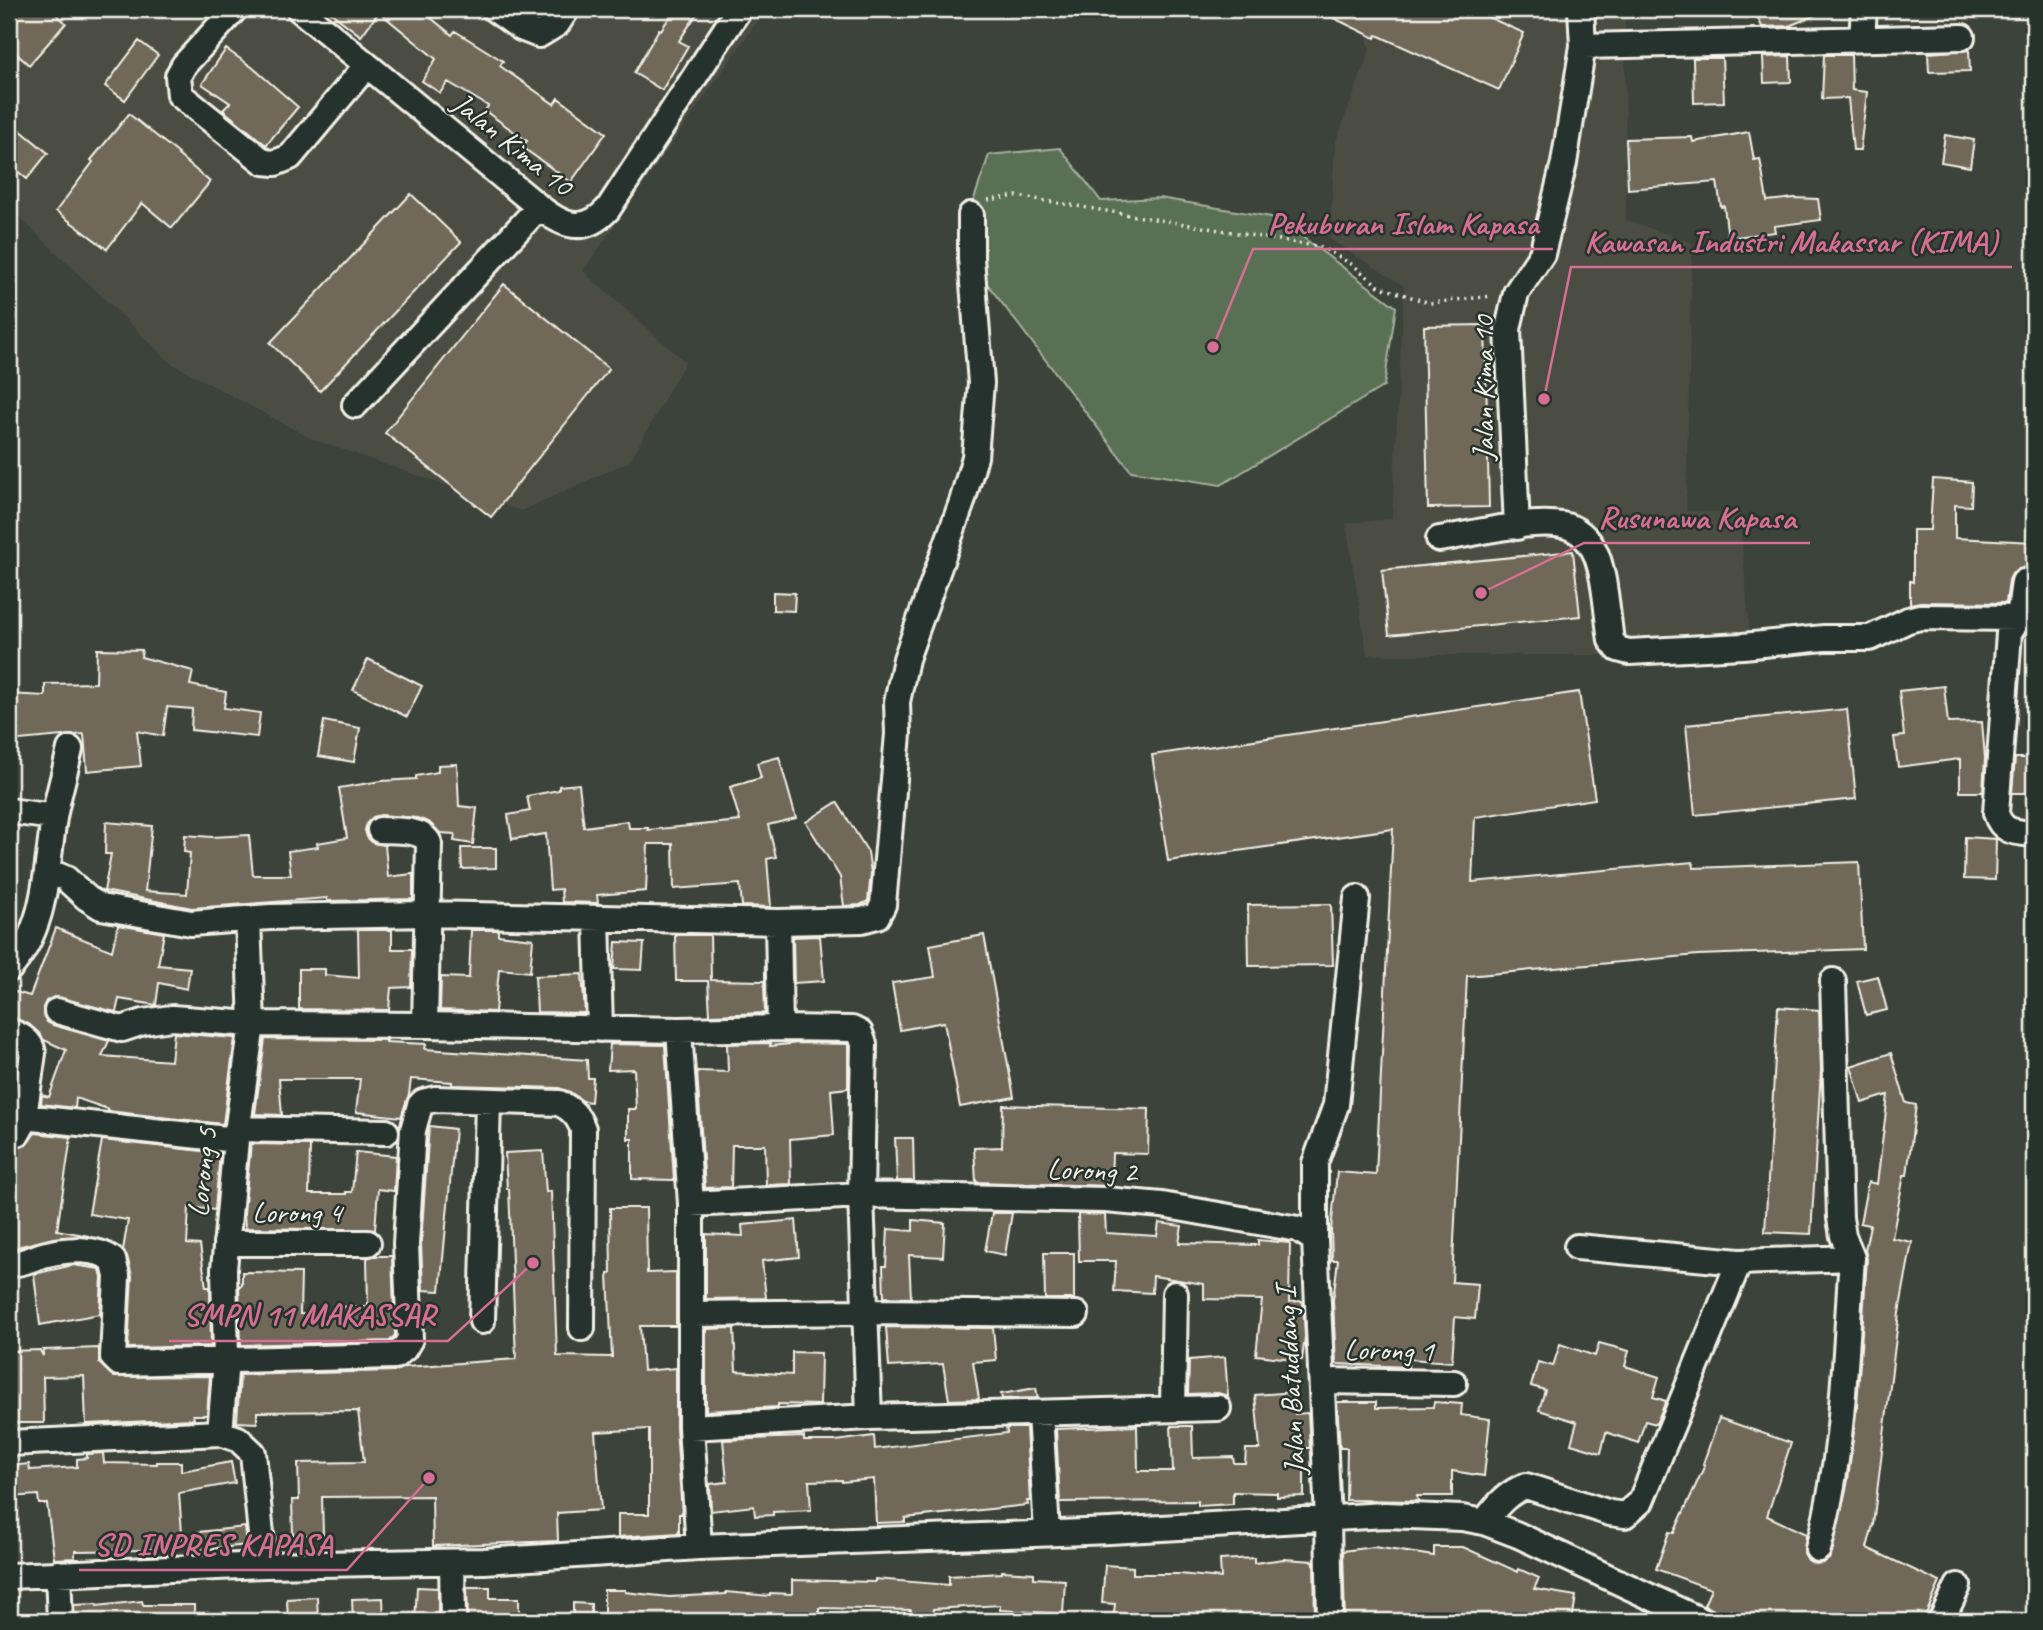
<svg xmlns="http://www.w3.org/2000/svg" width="2043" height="1630" viewBox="0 0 2043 1630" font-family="Caveat,sans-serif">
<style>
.built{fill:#4c4e43}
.green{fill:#5a7054;stroke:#a7b09e;stroke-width:2}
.building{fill:#706758;stroke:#f4f1e8;stroke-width:2}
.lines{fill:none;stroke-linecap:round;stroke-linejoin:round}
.minor-casing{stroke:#f4f1e8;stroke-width:30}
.path{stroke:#f4f1e8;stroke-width:3.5;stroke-dasharray:2 5;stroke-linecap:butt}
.minor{stroke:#26332d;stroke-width:24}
.labels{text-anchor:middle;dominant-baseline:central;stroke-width:5;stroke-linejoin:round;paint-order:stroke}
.street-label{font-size:30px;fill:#f4f1e8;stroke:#26332d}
.leader{fill:none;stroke:#d66f93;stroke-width:2.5}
.callout-dot{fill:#d66f93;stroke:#26332d;stroke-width:2.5}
.callout-label{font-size:32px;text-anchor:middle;font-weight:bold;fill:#d66f93;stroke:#26332d;stroke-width:5;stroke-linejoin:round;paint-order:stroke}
</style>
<rect width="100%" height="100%" fill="#3c433a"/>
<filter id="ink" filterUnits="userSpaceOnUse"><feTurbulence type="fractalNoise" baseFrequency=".0143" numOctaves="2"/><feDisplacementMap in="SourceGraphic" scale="14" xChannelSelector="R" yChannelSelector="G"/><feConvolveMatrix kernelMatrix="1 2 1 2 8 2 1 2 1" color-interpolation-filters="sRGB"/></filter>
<g filter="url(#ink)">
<path class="built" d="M9 9H766L583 271 685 362 630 461 521 511 312 439 171 363 9 207Z
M1345 9H1625L1626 220 1692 243 1686 511 1739 513 1752 655H1367L1346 523 1392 519 1404 286 1330 239 1335 144 1370 50 1361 18Z"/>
<path class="green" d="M1060 148 1101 201 1160 198 1277 218 1396 307 1384 386 1221 485 1131 471 958 246 989 155Z"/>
<path class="building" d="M9 9H50L66 23 29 65 9 47Z
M326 9H420L452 35 455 31 503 61 500 66 554 104 558 98 606 133 571 182 522 147 527 141 485 111 488 106 448 82 440 93 422 81 436 59 379 12 361 36Z
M675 9H700L679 41 688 46 662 90 634 73 659 29 661 30Z
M1315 9H1470L1524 33 1499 90 1377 35 1375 38Z
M1754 9H1830L1789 26 1762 27Z
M139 41 158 55 125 100 105 86Z
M226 49 252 67 298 107 266 145 223 110 230 103 202 84Z
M1969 50 1970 71 1929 72 1928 53Z
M1824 55H1851L1852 90 1867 92 1860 150H1853L1848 98 1822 99Z
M1790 56 1791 82 1764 83 1763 57Z
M1693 58H1722L1724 102 1694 103Z
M129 114 179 154 178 155 210 182 172 228 142 203 107 249 56 211 93 162 91 160Z
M9 121 48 153 27 179 9 164Z
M1749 132 1754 160 1760 159 1767 201 1794 198 1818 199 1821 220 1774 226 1775 232 1728 238 1724 206 1721 207 1717 182 1628 189 1626 139 1692 137 1693 142Z
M1945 135 1974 140 1970 167 1941 162Z
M411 194 461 242 320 391 270 343Z
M504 284 609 369 491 517 385 433Z
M1485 325 1489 507 1428 508 1424 326Z
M1933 479 1972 482 1971 506 1955 505V538L2034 542V572L2025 567 2013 572 2009 580 2006 603 1920 602 1910 604V581L1913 582V530H1930Z
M1573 551 1580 616 1389 635 1382 570Z
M773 592 795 593 794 611 773 610Z
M97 649 142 650 141 657 193 671 190 685 226 692 224 708 260 713 257 737 191 730 192 709 167 707 163 736 137 731 141 766 87 771 84 734 9 741V694L45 696V684L96 683Z
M368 659 422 686 407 717 353 690Z
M1944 686 1948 723 1982 722 1985 758 1983 792H1960V759L1898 767 1894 737 1904 736 1899 691Z
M1579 692 1595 799 1475 817 1472 882 1693 862 1694 868 1859 862 1863 949 1698 955 1467 976 1452 1282 1478 1284 1475 1319 1455 1317 1452 1362 1409 1359 1408 1367 1336 1364 1333 1300 1338 1260H1332L1331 1230 1337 1172 1376 1175 1393 829 1168 861 1152 755Z
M1847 709 1856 799 1695 815 1686 725Z
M324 721 360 728 354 762 318 756Z
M779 757 796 818 768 825 776 857 767 859 771 907 742 906 740 884 674 889 673 844H648L646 891 597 895 598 903 562 902 561 889 550 890 546 834 512 839 508 815 530 811 527 796 559 790V786L579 784 584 827 628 821 629 828H648V830L740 821 730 787 761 778 757 763Z
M2015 758H2032V793H2012Z
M457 764 459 806 477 808 473 844 454 841 455 834 440 833 429 822 417 818 381 815 373 817 367 823 365 830 367 837 373 843 385 845 388 877 413 874V899L327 901V898L192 908 104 891 111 854H105L106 822 152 826 145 891 187 894 190 853 184 852 185 835 212 837 249 835 253 875H291L288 851 318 847 317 843 347 838 339 788 381 781 416 779V776L438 772V765Z
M837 802 868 852 871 873 868 901 860 905 844 906 840 877 806 822Z
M1965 837 1996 839 1995 880 1964 879Z
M461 848H496V868L462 869Z
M1331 904 1333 965 1249 966 1248 905Z
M118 925 164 933 158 965 190 968 187 989 159 983 156 1005 119 999 116 1012 54 997 46 1001 43 1008V1015L47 1022 53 1025 109 1041 102 1056 171 1061 174 1033 235 1038 223 1124 108 1111V1109L76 1098 75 1108 41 1104 42 1095 49 1097 66 1050 44 1040 29 1024 9 1016V990L30 996 56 928 112 951Z
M358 930H392V949H412L411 987 391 988 389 1010 299 1009V969H325V975L359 978Z
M471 930H498V935L533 939 530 972 499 969 495 1012 440 1010 441 977 469 978Z
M675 935H710L711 980 764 981 765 1013 710 1015 708 981H676Z
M984 935 1014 1097 960 1107 944 1022 900 1030 892 983 935 977 930 945Z
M820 936 824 981 794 983 793 937Z
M616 942 644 943 642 970 614 969Z
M582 974 585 1013 537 1012 535 976Z
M1878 976 1887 1010 1866 1015 1857 981Z
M1778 1007 1819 1010 1821 1070 1811 1234 1765 1232Z
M265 1039 387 1040 386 1042 426 1044 425 1049 587 1060 588 1078H593L591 1102 583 1101 570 1092 559 1088 452 1085V1082L411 1079 409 1094 401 1117 356 1112 360 1079H279L282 1115 255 1114Z
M771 1043 770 1046 799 1043 848 1044V1088L831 1090 834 1135 790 1139 791 1184 766 1185 765 1145H732L731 1187 705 1188 697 1071 728 1072 727 1044Z
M610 1044 665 1045 674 1180 632 1179V1139H628V1109H636L634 1069 608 1070Z
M9 1047 18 1054 9 1119Z
M1891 1053 1906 1103 1916 1105 1907 1175H1904L1892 1238 1912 1242 1899 1313 1873 1525 1867 1548 1940 1582 1923 1621H1756L1730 1610 1727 1617 1704 1605 1711 1589 1656 1569 1669 1532 1674 1533 1705 1465 1703 1464 1719 1418 1791 1443 1767 1516 1806 1534 1804 1553 1808 1560 1815 1564 1823 1563 1829 1559 1832 1553 1848 1480 1857 1406 1867 1259 1865 1250 1870 1225 1860 1223 1868 1182 1877 1184 1888 1095 1862 1103 1851 1066Z
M1003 1105 1149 1109 1148 1154 1112 1153 1111 1186 976 1182 974 1148 1002 1147Z
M429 1126 455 1129 440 1291 423 1290 421 1244Z
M35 1133 71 1137 57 1230 89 1236 53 1238 9 1249V1149L26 1145Z
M895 1138H913L914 1181H897Z
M102 1140 220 1153 215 1210 189 1207 187 1244 200 1245 206 1287H210L211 1346 128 1348 132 1276 127 1256 123 1250 128 1220 89 1214Z
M251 1144 310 1145 309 1194H346V1192H352L356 1152 396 1156 394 1191 378 1189 375 1230 245 1228 244 1213Z
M543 1151 546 1192 551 1191 557 1356 612 1357 608 1274 611 1273 610 1208H646L647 1273 676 1272V1326H640L643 1371 676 1368V1428L682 1514H679V1533L618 1537V1514H649V1429L595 1432 601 1510 557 1513 558 1541 433 1546 432 1496 322 1497 323 1535H293L292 1500H299L298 1463 364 1462 358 1411 257 1412V1423L237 1422 240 1375 395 1371 405 1367 516 1359 509 1189H507L505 1153Z
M992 1213H1012L1005 1255 985 1251Z
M1078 1214 1105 1215 1106 1233 1157 1236 1159 1223 1182 1226 1179 1243 1258 1245V1240L1290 1243 1289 1302 1303 1301 1305 1337 1302 1360 1256 1355 1262 1300 1204 1299V1284L1153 1276 1152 1293 1114 1291 1116 1261H1079Z
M796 1220 799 1257 762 1261 766 1298 706 1299V1234L743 1236 742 1225Z
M913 1220 945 1223 943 1257 909 1255 911 1298 884 1297 883 1266H886L888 1229 913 1231Z
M1044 1253H1074V1299H1045Z
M374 1256H392L395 1335 390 1341 241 1345 239 1286 242 1285V1272L301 1273 300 1314 335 1315V1307L368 1306 367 1258Z
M73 1265 100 1269 102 1277 100 1314 40 1325 34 1274Z
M886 1327 993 1328 996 1360 973 1362 979 1399 949 1400 943 1364 889 1367Z
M734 1328 736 1371 792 1375V1352L821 1353 820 1405 778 1404V1407L706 1411V1329Z
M1599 1343 1629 1351 1625 1366 1659 1377 1653 1397 1666 1401 1656 1424 1645 1421 1638 1443 1606 1432 1601 1453 1571 1444 1577 1422 1539 1410 1545 1390 1531 1386 1538 1362 1553 1366 1560 1344 1595 1356Z
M99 1348V1363L114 1377 210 1376 207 1415H193L194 1419 86 1424 84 1376 43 1377 44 1423H13L12 1366H9V1351L40 1350 43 1356V1350Z
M1225 1357 1228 1396 1218 1393 1188 1394 1189 1360Z
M1036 1388 1038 1398 1002 1399 1001 1394Z
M1294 1392 1295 1414 1308 1413 1310 1448H1304V1496L1277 1497V1493L1233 1492V1504L1198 1506V1501L1060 1502 1056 1429 1137 1426 1138 1471H1173L1171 1426H1192L1193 1458 1233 1457 1234 1463H1245L1246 1449H1260L1255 1395Z
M1337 1402H1376V1408L1433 1407 1434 1402 1462 1404 1461 1415 1490 1419 1484 1476 1452 1471V1496H1417L1418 1501 1346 1500 1347 1448H1340Z
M1006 1428H1026L1030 1501H1027L1028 1505 905 1518V1522L876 1523 874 1479 842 1482V1480L809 1481 811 1510 773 1512V1515L755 1516 754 1506 711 1511 710 1484 727 1482 723 1440 804 1437V1441H836L874 1436 875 1449 1007 1433Z
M103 1453 104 1463 157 1464V1462H181V1471L231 1462 235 1483 179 1493 183 1546 145 1550 75 1551V1558L54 1559 47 1504H39L38 1495 10 1497 9 1466 29 1464 30 1470 77 1467V1459L87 1458V1454Z
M245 1527 247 1545 201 1550 199 1532Z
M1374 1547 1434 1556V1547H1463L1518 1572 1519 1569 1539 1578 1534 1589 1576 1596 1572 1621H1439V1619L1345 1621 1343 1551Z
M1254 1558V1563L1284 1559 1314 1561 1315 1621H1113L1115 1604 1102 1603 1105 1565 1133 1567V1574H1179L1221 1578 1220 1560Z
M1002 1571 1034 1573V1578L1065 1580 1063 1614 1000 1610V1605L933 1609 932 1618 910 1615 911 1610 819 1608V1621H645L646 1616 604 1617V1590H625V1592L669 1597 726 1594V1592L770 1596V1593L792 1594V1580L875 1582V1579L949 1585V1576L1002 1573Z
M417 1587 438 1588V1621H415Z
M467 1587H490V1598H519V1621H468Z
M317 1597 318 1621H288L287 1599Z
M383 1598 384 1621H353L352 1599Z
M142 1601 143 1605H194V1621H75L74 1605 96 1604 97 1606Z
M573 1603 591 1604V1621H573Z"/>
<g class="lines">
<g class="minor-casing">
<path id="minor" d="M235 9 184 65 178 76 180 95 264 162 275 163 290 157 367 65
M299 9 539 207C563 226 584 235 608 209L739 9
M494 9 521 28 539 35 557 24 567 9
M1862 39 1864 9
M1583 46 1962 37
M355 405 539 207
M1517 527 1508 329 1516 293 1542 254 1564 163 1583 46 1581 9
M1439 539C1473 534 1530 519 1562 525 1576 527 1588 538 1594 550 1605 570 1607 616 1611 640L1618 649 1629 652 1743 646 1824 638H1870L1908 620 1920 617 2019 618 2024 582
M2019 618 2009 633 1996 813C2002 833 2015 832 2034 834
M9 811 54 817
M380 830C394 831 422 828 429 843L425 1025
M48 871 65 878 87 898 101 907 191 923 270 917 428 914 778 922 862 920 877 916 883 905 898 734 897 702 906 659 962 502 975 457 981 383 971 258V215
M597 918 600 1029
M778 922 780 1028
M9 969C47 928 46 870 54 818 58 795 65 772 70 749
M57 1011 122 1029 143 1022 172 1018 252 1024 425 1025 679 1030 691 1204V1427L699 1547
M679 1030 780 1028 852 1029 860 1033 864 1044 861 1195 1105 1200 1162 1205 1298 1229 1315 1240
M9 1031C21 1036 31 1040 33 1053L23 1124 18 1133 9 1135
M24 1117 236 1140
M237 1129 386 1132
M691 1204 861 1195 869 1417
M226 1243H368
M1739 1262 1852 1258
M9 1264C23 1264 34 1257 47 1254 67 1249 97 1247 113 1260L117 1276 113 1357 119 1363 395 1356 404 1349 410 1339 406 1244 413 1130 420 1105 423 1102 435 1099 559 1103C572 1109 578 1116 583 1129L582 1328
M692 1314 865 1312 1076 1314
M482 1321 488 1102
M1322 1381 1454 1383
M1173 1408 1175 1294
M1040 1413 1047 1533
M691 1427 869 1417 1218 1408
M220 1433 226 1360 224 1269 236 1140 252 1024 248 919
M9 1443 220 1433 238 1439 253 1453 264 1565
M1484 1522C1497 1506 1506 1493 1526 1486L1610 1513 1625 1515 1641 1501 1739 1262 1577 1247
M1818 1549C1844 1455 1845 1355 1852 1258L1843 1236 1840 1218 1833 981
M452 1562 453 1621
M58 1573 60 1621
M9 1576 264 1565 484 1561 699 1547 1110 1531 1385 1515 1462 1518 1484 1522 1518 1535 1702 1621
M1330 1621 1328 1520 1315 1240V1163L1336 1105 1357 898
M1941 1621 1958 1586"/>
</g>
<path class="path" d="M988 200 1017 196 1321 247 1353 265 1380 287 1430 303 1492 296"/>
<use href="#minor" class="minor"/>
</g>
</g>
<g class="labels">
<g class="street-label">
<text transform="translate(513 144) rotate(39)">Jalan Kima 10</text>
<text transform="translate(1483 388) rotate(-90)">Jalan Kima 10</text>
<text transform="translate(1092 1170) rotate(2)">Lorong 2</text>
<text transform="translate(202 1172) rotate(-84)">Lorong 5</text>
<text x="297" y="1212">Lorong 4</text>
<text transform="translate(1389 1350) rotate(1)">Lorong 1</text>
<text transform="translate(1290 1381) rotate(-93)">Jalan Batuddang I</text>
</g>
</g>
<path class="leader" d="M1213 347L1253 249H1553M1544 399L1571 267H2012M1481 593L1584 543H1810M533 1263L448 1341H169M429 1478L347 1570H79"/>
<g class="callout-dot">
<circle cx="1213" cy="347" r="7"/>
<circle cx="1544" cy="399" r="7"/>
<circle cx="1481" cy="593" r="7"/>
<circle cx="533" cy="1263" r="7"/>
<circle cx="429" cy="1478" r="7"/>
</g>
<g class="callout-label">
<text x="1403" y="234">Pekuburan Islam Kapasa</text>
<text x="1791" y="252">Kawasan Industri Makassar (KIMA)</text>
<text x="1697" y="528">Rusunawa Kapasa</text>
<text x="309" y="1325">SMPN 11 MAKASSAR</text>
<text x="213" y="1555">SD INPRES KAPASA</text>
</g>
<rect width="2043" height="1630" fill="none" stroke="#26332d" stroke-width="35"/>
<rect x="18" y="18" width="2008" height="1595" fill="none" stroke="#f4f1e8" stroke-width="2.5" filter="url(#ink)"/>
</svg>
